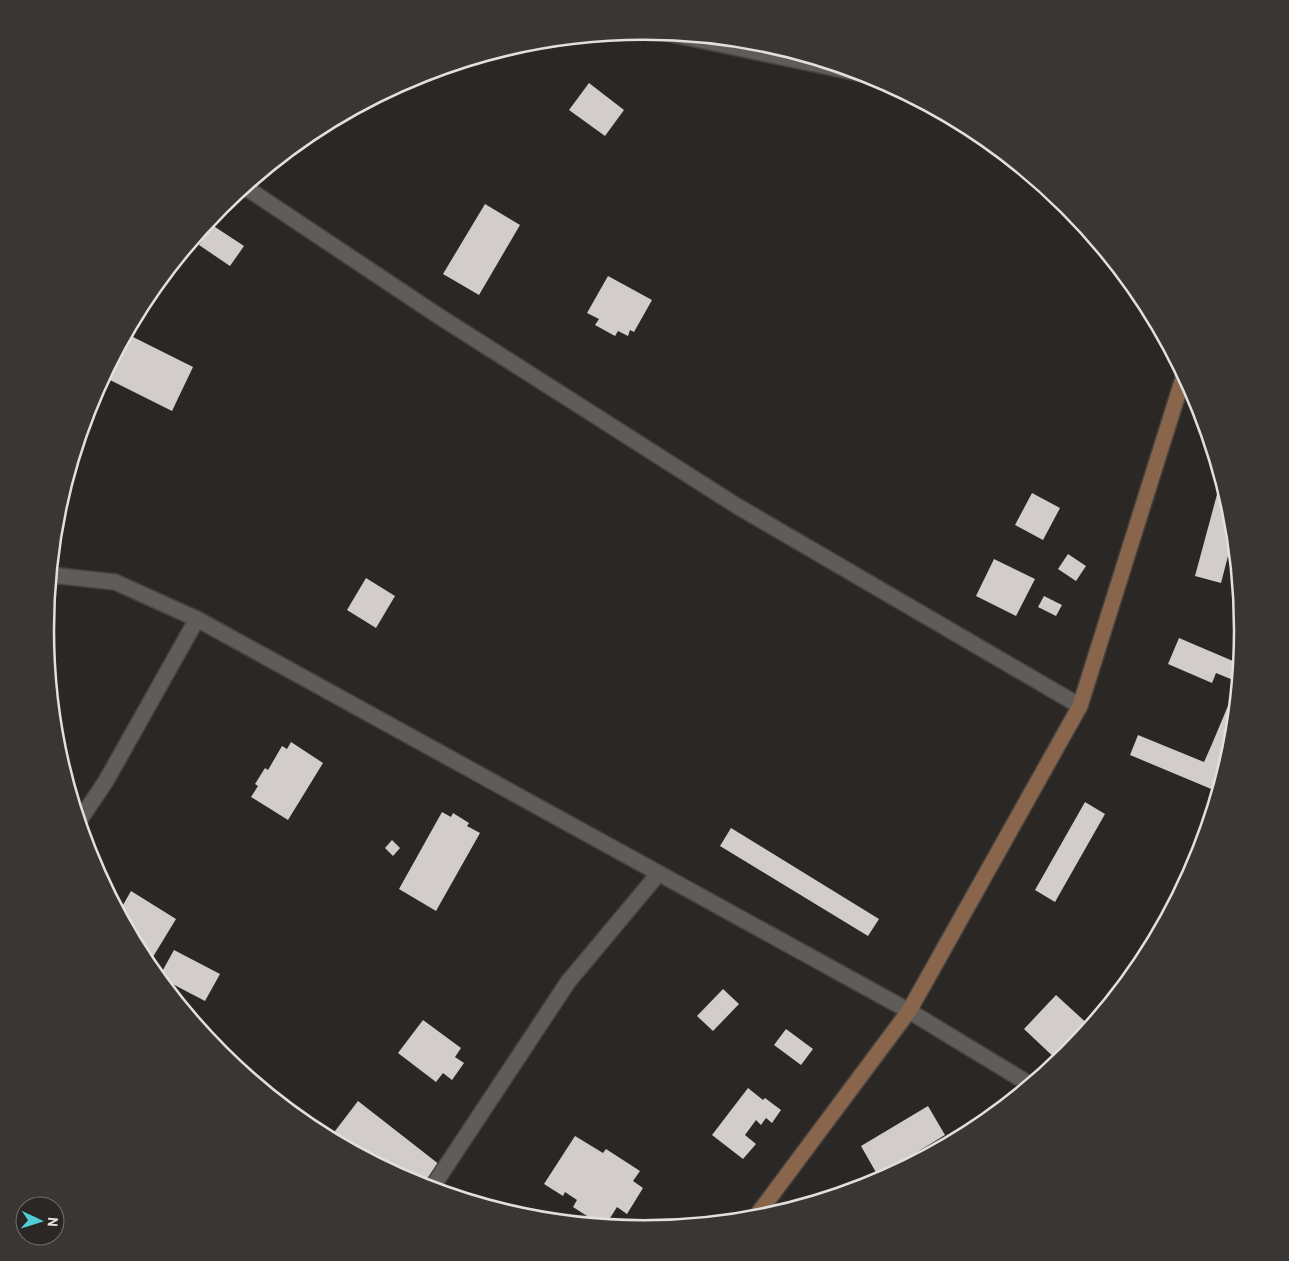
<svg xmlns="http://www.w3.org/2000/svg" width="1289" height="1261" viewBox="0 0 1289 1261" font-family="Barlow,sans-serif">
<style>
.building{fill:#d2cdca}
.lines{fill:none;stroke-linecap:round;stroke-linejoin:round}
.street-casing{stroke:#454240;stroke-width:18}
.secondary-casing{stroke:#454240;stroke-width:18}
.street{stroke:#605c5a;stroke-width:15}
.secondary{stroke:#89664b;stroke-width:15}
.rim{fill:none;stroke:#e2e0de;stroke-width:2.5}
</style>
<rect width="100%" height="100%" fill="#2b2725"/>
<path class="building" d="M589 83 624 110 605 136 569 110Z
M485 204 520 225 479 295 443 274Z
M212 225 244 246 230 266 199 245Z
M608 276 652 300 634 332 630 330 628 336 618 331 615 336 595 325 599 319 587 313Z
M127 334 193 367 172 411 104 377Z
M1219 487 1225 488 1232 514 1234 533 1221 583 1195 576Z
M1032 493 1060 508 1043 540 1015 525Z
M1068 554 1086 566 1076 581 1058 569Z
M994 559 1035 579 1016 616 976 596Z
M366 578 395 596 376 628 347 610Z
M1044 596 1062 605 1056 616 1038 607Z
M1179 638 1240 664 1232 748 1216 791 1130 755 1138 735 1204 762 1212 744 1238 682 1216 673 1212 683 1168 664Z
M291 742 323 763 288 820 251 797 258 786 255 784 265 768 268 770 282 746 287 749Z
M1085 802 1105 814 1055 902 1035 890Z
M442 812 451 817 453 813 469 823 467 826 480 833 436 911 399 889Z
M731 828 879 919 868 936 720 846Z
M392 840 400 848 393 856 385 848Z
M131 891 176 919 148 965 119 912Z
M174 950 220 974 205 1001 159 977Z
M723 989 739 1004 713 1031 697 1016Z
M1056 995 1091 1027 1068 1054 1059 1062 1024 1029Z
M423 1020 461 1048 455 1057 464 1063 452 1080 443 1073 436 1082 398 1053Z
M786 1029 813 1049 801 1065 774 1045Z
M748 1088 763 1100 765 1098 781 1110 772 1123 766 1118 761 1125 756 1120 745 1135 756 1144 743 1159 712 1135Z
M358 1101 440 1165 423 1187 415 1184 353 1151 332 1135Z
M928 1106 945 1135 878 1176 861 1146Z
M575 1136 603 1153 606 1149 640 1171 633 1181 643 1188 627 1214 617 1207 605 1226 601 1225 573 1207 577 1200 565 1192 563 1196 544 1184Z"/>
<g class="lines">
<g class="street-casing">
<path id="street" d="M671 34 867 75
M245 187 437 315 737 506 1080 706
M51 575 115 582 197 619 909 1011 1031 1085
M79 821 106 781 197 619
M431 1189 568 982 659 873"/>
</g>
<g class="secondary-casing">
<path id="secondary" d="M754 1219 909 1011 1080 706 1184 375"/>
</g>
<use href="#street" class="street"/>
<use href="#secondary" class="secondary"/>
</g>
<path d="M0 0H1289V1261H0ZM54 630a590 590 0 1 1 1180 0a590 590 0 1 1-1180 0Z" fill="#3a3634" fill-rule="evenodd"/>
<path class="rim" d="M54 630a590 590 0 1 1 1180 0a590 590 0 1 1-1180 0Z"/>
<g transform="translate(40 1221) rotate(94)"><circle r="24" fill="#2b2725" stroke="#74716f"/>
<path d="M0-4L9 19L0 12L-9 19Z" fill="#52ccd6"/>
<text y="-8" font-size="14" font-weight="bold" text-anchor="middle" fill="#e2e0de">N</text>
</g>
</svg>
